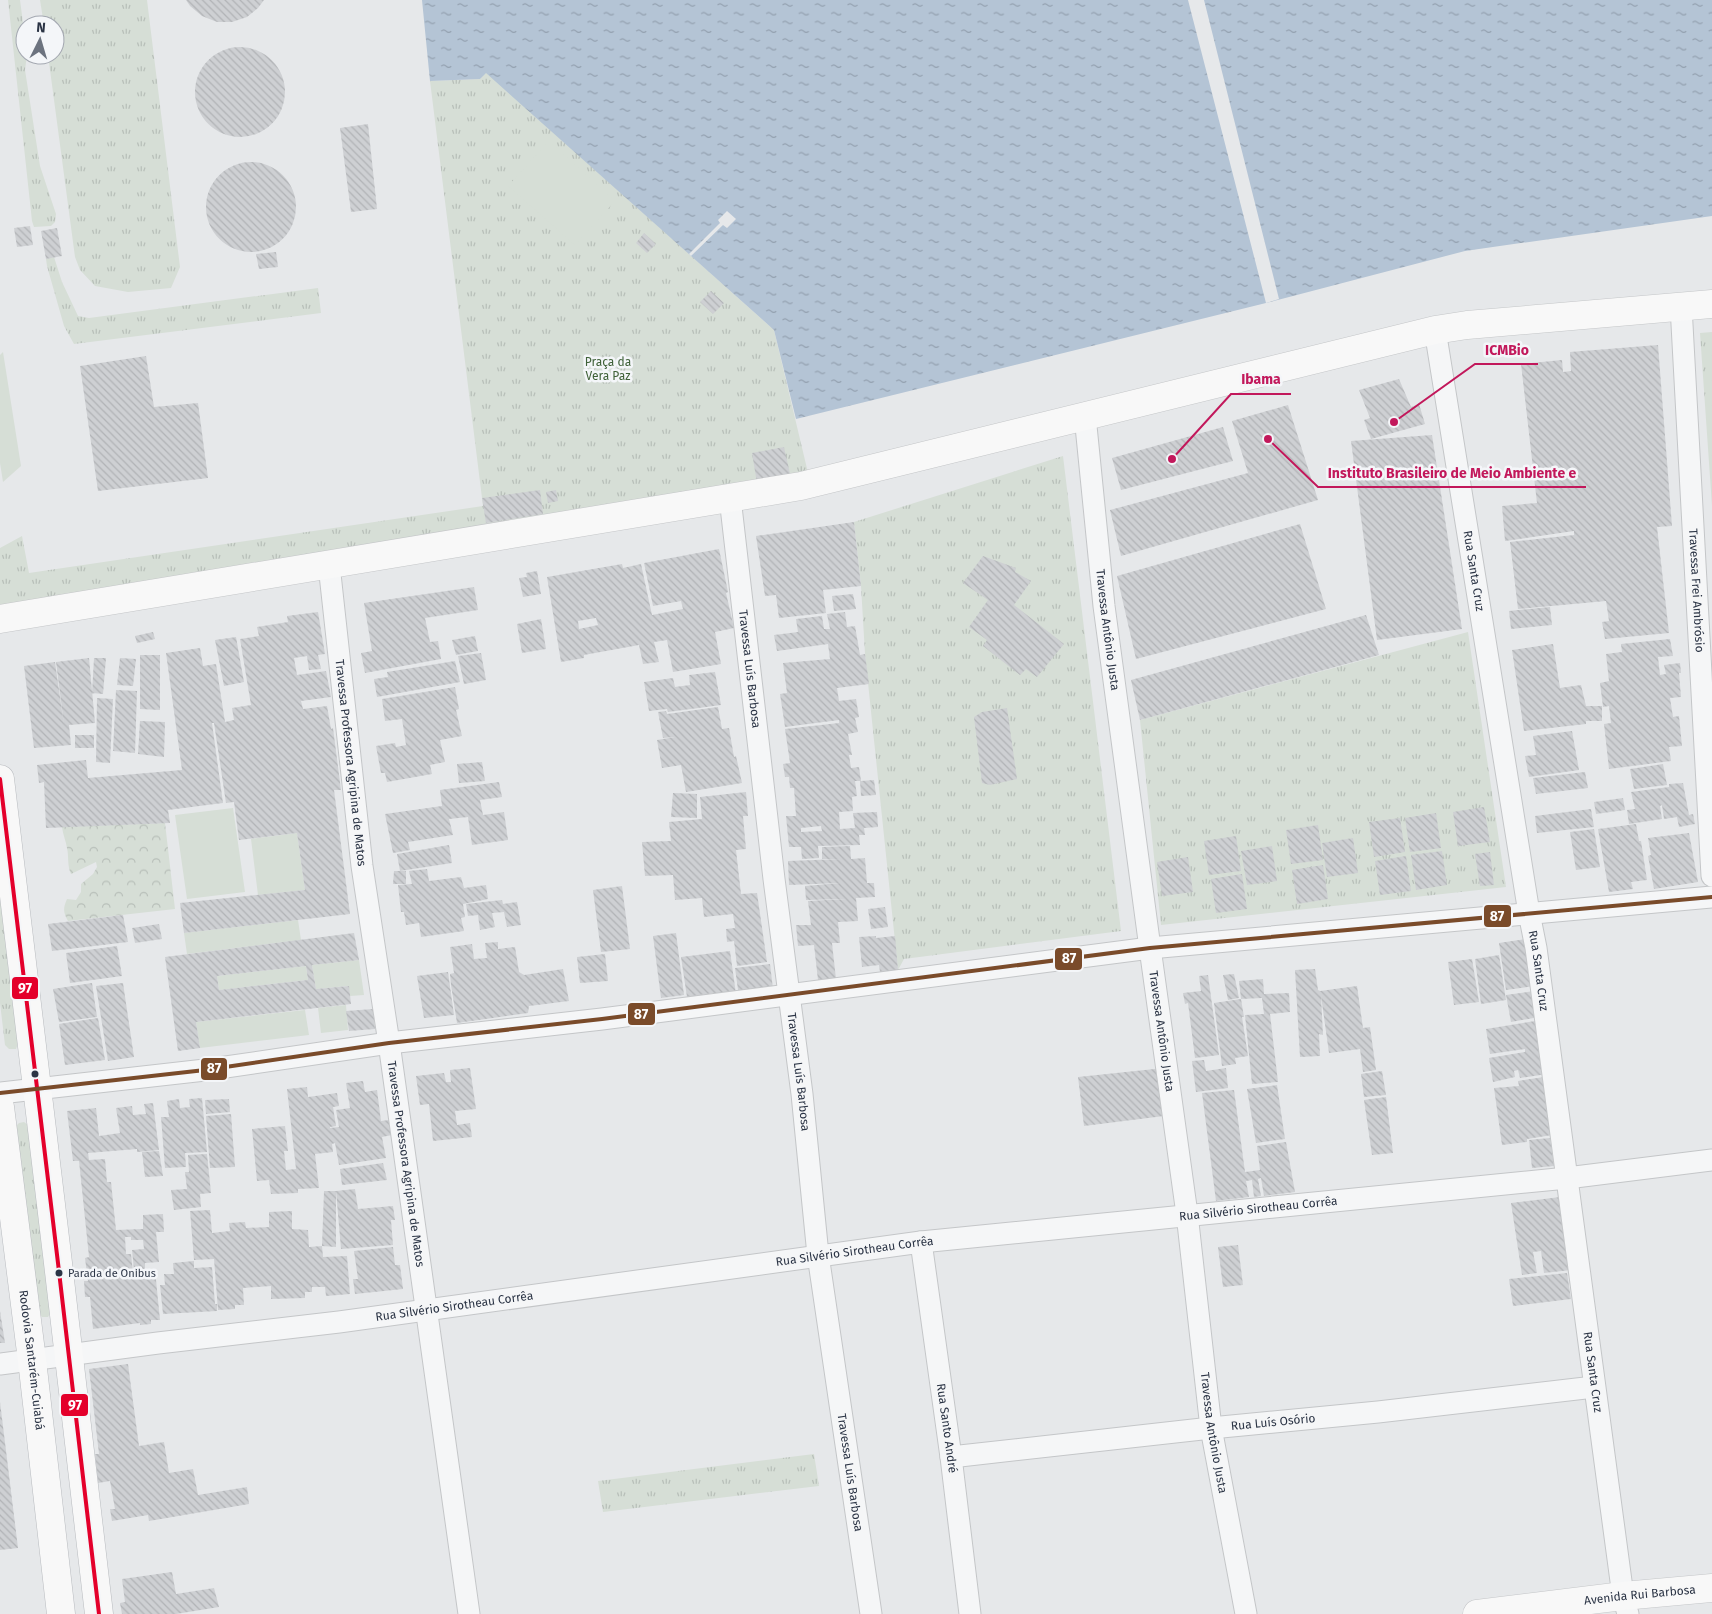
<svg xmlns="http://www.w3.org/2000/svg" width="1712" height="1614" viewBox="0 0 1712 1614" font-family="'Fira Sans',sans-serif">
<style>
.grass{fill:url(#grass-tufts)}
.forest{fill:url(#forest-crowns)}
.garden{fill:#d6ded6}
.water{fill:url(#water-ripples)}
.pier{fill:#e6e8ea}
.building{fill:url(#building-back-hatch);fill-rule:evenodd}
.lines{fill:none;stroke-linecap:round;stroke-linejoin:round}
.street-casing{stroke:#c4c6c8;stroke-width:23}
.secondary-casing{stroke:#c4c6c8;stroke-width:29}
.highway-casing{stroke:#b8bbbf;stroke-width:29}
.street{stroke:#f5f6f7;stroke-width:21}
.secondary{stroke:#f8f8f8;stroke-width:28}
.highway{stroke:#f8f8f8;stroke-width:28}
.bus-1-casing{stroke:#f4f6f9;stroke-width:8}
.bus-2-casing{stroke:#f4f6f9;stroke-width:8}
.bus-1{stroke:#e4002b;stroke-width:4}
.bus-2{stroke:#7a4b2a;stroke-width:4}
.bus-dot{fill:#2b3445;stroke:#f4f6f9;stroke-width:2}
.labels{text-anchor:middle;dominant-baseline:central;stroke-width:5;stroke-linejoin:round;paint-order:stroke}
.bus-label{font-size:11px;fill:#2b3445;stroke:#f4f6f9;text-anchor:start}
.park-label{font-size:12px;fill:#3f6138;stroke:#f4f6f9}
.street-label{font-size:12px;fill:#2b3445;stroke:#f4f6f9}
.leader{fill:none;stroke:#c2185b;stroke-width:2}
.callout-dot{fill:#c2185b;stroke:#f4f6f9;stroke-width:2}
.callout-label{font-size:14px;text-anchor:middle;font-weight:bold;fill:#c2185b;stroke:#f4f6f9;stroke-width:5;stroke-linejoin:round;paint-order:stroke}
.line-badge{stroke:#f4f6f9;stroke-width:2}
.badge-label{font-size:14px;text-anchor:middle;font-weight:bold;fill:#fff}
</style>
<defs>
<pattern id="grass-tufts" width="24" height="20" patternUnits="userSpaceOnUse" patternTransform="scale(1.25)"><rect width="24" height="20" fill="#d6ded6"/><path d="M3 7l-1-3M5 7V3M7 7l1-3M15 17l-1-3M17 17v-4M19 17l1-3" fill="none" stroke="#b8bfb9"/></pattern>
<pattern id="forest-crowns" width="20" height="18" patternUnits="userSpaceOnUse" patternTransform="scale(1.25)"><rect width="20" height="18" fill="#d6ded6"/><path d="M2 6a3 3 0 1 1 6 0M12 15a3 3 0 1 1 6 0" fill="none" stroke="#b8bfb9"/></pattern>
<pattern id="water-ripples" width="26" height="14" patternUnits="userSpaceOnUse" patternTransform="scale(1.25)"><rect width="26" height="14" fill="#b4c4d5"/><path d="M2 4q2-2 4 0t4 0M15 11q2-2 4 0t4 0" fill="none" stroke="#93a0af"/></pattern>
<pattern id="building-back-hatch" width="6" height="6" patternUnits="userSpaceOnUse" patternTransform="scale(1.25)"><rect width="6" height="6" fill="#ced0d3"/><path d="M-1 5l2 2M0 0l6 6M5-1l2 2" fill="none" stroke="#b1b3b6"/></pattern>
</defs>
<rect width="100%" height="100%" fill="#e6e8ea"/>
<path class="grass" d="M8 0H20L25 38V55H27L25 70 40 166 56 214 55 222 51 226 34 227 32 221Z
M40 0H147L180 267 171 288 128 292 95 286 80 270 75 257 48 55H55V25H44Z
M486 72 774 330 809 477 0 611V548L22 536 29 573 483 506 430 81 480 79Z
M54 257 62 282 78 316 89 318 318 288 321 313 74 344 64 326 47 266 46 259Z
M1712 332V506L1700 333Z
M1063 456 1121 931 904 959 898 970 865 654 861 586 854 522Z
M1468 632 1506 887 1161 925 1140 720Z
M0 883 18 1043 16 1049H9L5 1045 0 1003Z
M24 1122 28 1125 51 1312 48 1317H42L38 1312 16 1126 19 1123Z
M814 1454 819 1486 603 1512 598 1481Z"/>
<path class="forest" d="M165 823 175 909 68 921C63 912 63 908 67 899L76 900 81 892V884L93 874 97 867 96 862 71 874C67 865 69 857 67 848 66 841 63 835 62 827Z"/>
<path class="garden" d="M549 141 615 201 575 245 508 186Z
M3 352 21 466 3 482 0 463V355Z
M233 808 245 892 187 899 175 815Z
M297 833 305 890 258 895 251 839Z
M298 920 301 940 187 954 184 933Z
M359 960 364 995 350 996 348 986 316 989 312 965Z
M306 966 308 980 219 990 217 976Z
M346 1005 348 1030 321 1033 318 1008Z
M305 1010 309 1035 200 1048 196 1022Z"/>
<path class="water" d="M422 0H1712V216L1465 251 1266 303 796 419 774 330 486 73 480 79 430 81Z"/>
<path class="pier" d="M1188 0H1204L1279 299 1266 303Z
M727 211 736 219 727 228 723 225 691 256 689 254 720 223 718 220Z"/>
<path class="building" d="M186 0H264L258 8 247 17 232 22H217L202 16 190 6Z
M195 92a45 45 0 1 1 90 0a45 45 0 1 1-90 0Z
M368 124 377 209 351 212 340 128Z
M206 207a45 45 0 1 1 90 0a45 45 0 1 1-90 0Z
M30 226 33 245 17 247 14 228Z
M57 228 62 256 46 259 41 231Z
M644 233 656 244 647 253 636 243Z
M276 252 278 267 259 269 256 254Z
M711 291 724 303 713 314 700 302Z
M1658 345 1672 526 1657 527 1669 633 1605 639 1602 622 1609 621 1606 601 1518 609 1510 542 1574 535V531L1505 541 1502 506 1537 503 1521 364 1562 360 1563 372 1571 371 1570 352Z
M146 356 154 407 198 403 208 478 98 491 80 366Z
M1399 379 1411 407 1419 404 1425 424 1371 439 1364 420 1370 418 1359 390Z
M1288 405 1318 500 1121 556 1110 510 1248 473 1232 421Z
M1223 427 1233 461 1121 490 1112 458Z
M1432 435 1462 629 1377 640 1351 441Z
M784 447 791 478 757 483 752 453Z
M540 490 543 514 486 523 482 498Z
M556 490 558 501 548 503 546 492Z
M854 522 861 586 823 590 826 613 779 618 776 595 765 596 756 536Z
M1300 524 1326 609 1136 659 1117 576Z
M719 549 728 592 726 593 734 628 715 632 721 664 673 672 667 640 654 642 659 662 643 664 639 645 584 655V658L561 662 547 577 622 564 623 568 641 564 652 615 683 609 681 601 653 606 644 563ZM596 618 598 625 579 629 578 621Z
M983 556 1016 568 1015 572 1031 581 1014 605 1064 644 1037 677 1026 669 1020 675 983 646 987 640 969 627 988 600 963 583Z
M537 571 541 594 523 597 519 578 527 577 526 573Z
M474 587 478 610 425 618 430 642 438 641 441 659 365 673 361 653 372 651 364 603Z
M853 594 856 609 834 611 832 596Z
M1550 607 1552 625 1511 629 1509 611Z
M318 612 325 654 318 655 321 669 309 670 307 656 294 658 297 675 326 671 331 697 301 701 303 709 327 706 331 729 333 728 341 790H334L350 914 184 933 180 903 305 890 297 833 239 840 234 802 226 803 214 723H212L223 803 168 810 170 823 46 828 44 782 39 783 37 765 86 760 88 778 182 770 166 653 200 648 203 666 216 664 225 722 234 720 232 708 251 705 240 639 259 636 257 627 288 622 287 616Z
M845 612 847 627 855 626 860 655 865 654 869 684 837 688 839 701 856 699 859 717 855 718 858 732 848 734 852 755H849L851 768 859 767 861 781 874 780 876 795 861 796 860 781H855L857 796 852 797 853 811 839 812 840 829 855 828 853 813 877 812 878 827 864 828 865 835H859L860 845 818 846 819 858 802 859 801 847H789L786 816H796L794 788H790L789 777H785L783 764 790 763 785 729 839 723V720L785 727 780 694 787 693 783 663 830 659 828 644 777 651 774 635 798 632 796 619 822 616 824 629H830L827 614ZM821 826 822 831 801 832V828Z
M1366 615 1379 655 1140 720 1131 680Z
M541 619 546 649 522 653 517 624Z
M153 632 155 639 137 643 135 636Z
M475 636 478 651 456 655 452 640Z
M236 637 244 682 224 686 215 640Z
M1670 639 1673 656 1658 657 1660 675 1666 674 1664 665 1680 663 1681 673H1679L1681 697 1670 698 1673 717 1679 716 1682 746 1669 747 1671 761 1609 769 1604 724 1611 723 1609 706 1603 707 1600 683 1609 681 1606 654 1622 652 1621 644Z
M1553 644 1560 688 1581 685 1586 706H1602V721H1586V724L1524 731 1512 650Z
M481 653 486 680 464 684 458 656Z
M140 655H160V710L140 709Z
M89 658 95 723 69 725 71 745 34 748 24 666 55 662 64 725 56 662Z
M94 658H106L103 694 92 693Z
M120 658 136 659 133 686 117 685Z
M455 661 460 682 377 697 374 679 388 677 387 672Z
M715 672 721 705 668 712 667 709 649 711 644 682 673 678 675 687 690 685 689 675Z
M455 687 459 709 456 710 462 736 440 740 445 762 430 765 432 774 387 782 385 773H381L376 746 395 743 396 747 406 745 402 719 385 721 382 699Z
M116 690 137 691 135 753 113 751Z
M97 698 113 699 110 763 96 762Z
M718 707 722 729 729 728 734 757 736 756 742 783 686 792 681 765 662 768 657 740 675 737 663 738 658 712 666 711 667 714Z
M1007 708 1017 779 990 785 982 783 974 717 982 712Z
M140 721 165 722 164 757 138 754Z
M1572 731 1579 770 1529 777 1525 756 1536 755 1533 736Z
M75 735H94V748H75Z
M482 762 485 781 459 783 457 764Z
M1663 764 1667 785 1634 789 1630 769Z
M1585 772 1588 788 1536 794 1533 778Z
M499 782 502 797 480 800 483 815 504 812 508 840 472 845 468 817 449 819 453 835 408 842 410 850 393 853 385 814 442 806 440 790Z
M1683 783 1689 815 1693 814 1695 824 1679 827 1677 817 1664 819 1662 805 1660 806 1662 819 1629 824 1627 810 1635 809 1631 792 1669 787V784Z
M746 792 748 816H743L746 849 736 850 741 894 757 893 767 962 737 966 734 941 727 942 726 929 735 928 733 914 704 917 702 898 675 900 673 875 645 876 642 842 671 841 669 822 702 819 700 797Z
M673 793 697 794V818L671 817Z
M1623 798 1625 810 1596 814 1594 802Z
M1484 807 1490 842 1458 846 1453 812Z
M1591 809 1594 827 1537 833 1535 816Z
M1436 813 1441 848 1410 852 1405 818Z
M1400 818 1405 852 1374 857 1369 822Z
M1636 824 1639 841H1641L1647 880 1631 882 1633 889 1609 892 1598 829Z
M1318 825 1323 860 1291 864 1286 830Z
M1594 829 1600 867 1576 870 1570 832Z
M1689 833 1698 882 1654 889 1648 856 1651 855 1648 838Z
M1236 836 1241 871 1209 875 1204 841Z
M1353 838 1358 873 1327 877 1322 843Z
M449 845 452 863 400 871 397 854Z
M850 846 851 859 865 858 867 883H874L875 897 856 898 858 921 838 922 840 943H832L836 979 818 980 814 945 798 946 796 925H811L808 901 847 899 806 900 805 886 840 883 789 885 788 861 841 859H822V847Z
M1272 846 1277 881 1247 885 1241 851Z
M1442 851 1447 885 1416 890 1411 855Z
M1490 852 1494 885 1480 886 1475 854Z
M1406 856 1411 891 1380 895 1375 861Z
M1188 857 1193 892 1162 896 1157 862Z
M1323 865 1328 899 1297 904 1292 870Z
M427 869 429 881 461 877 464 888 486 885 488 899 463 904 465 917 461 918 464 931 421 937 419 923 406 925 404 912H401L398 885 412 884 409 871Z
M394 871H406V884H393Z
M1242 874 1247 909 1216 913 1211 879Z
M622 886 630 949 601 952 593 890Z
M502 900 503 904 517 902 521 925 507 927 504 912 492 913 495 927 480 930 478 915 468 916 466 904Z
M885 907 888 927 871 929 868 909Z
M123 915 128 942 52 951 48 924Z
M159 924 162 939 135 943 132 928Z
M354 933 359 960 312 965 316 989 349 986 351 1004 196 1022 200 1048 178 1051 165 957ZM306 966 308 980 219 990 217 976Z
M676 933 684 995 661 998 653 936Z
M876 936V938L895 936 898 970 880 972 879 965 862 967 859 937Z
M1526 939 1534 986 1506 990 1499 943Z
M498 942V949L515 947 519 972 524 975 563 969 569 1001 529 1006 528 1013 457 1023 451 985 478 981 451 985 450 974 454 973 450 947 472 944 474 959 487 958 485 943Z
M117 946 122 976 70 983 66 953Z
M730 951 736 994 714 997V993L687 997 681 957Z
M605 954 608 981 580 983 577 957Z
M1499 955 1506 1000 1481 1004 1475 959Z
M1472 959 1479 1002 1454 1005 1448 962Z
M770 964 773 989 739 997 735 968Z
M1315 969 1318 990 1320 991 1357 986 1363 1028 1370 1027 1376 1070 1363 1072 1360 1049 1329 1053 1321 996 1323 1035 1319 1034 1320 1056 1300 1057 1295 970Z
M448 972 454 1015 424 1018 417 976Z
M1234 974 1239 998 1228 1000 1223 975Z
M1208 975 1219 1055 1195 1058 1188 1003 1185 1004 1183 993 1201 991 1199 976Z
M1263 979 1264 994 1289 993 1290 1012 1270 1014 1278 1082 1252 1084 1245 1015 1264 1014 1262 998 1241 999 1239 981Z
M92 983 97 1017 59 1022 53 989Z
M123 983 134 1057 108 1061 96 986Z
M1534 991 1539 1017 1511 1022 1506 995Z
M1241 999 1244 1017H1242L1248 1056 1235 1058 1236 1064 1222 1066 1214 1003Z
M373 1009 375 1029 349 1031 346 1011Z
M98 1018 105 1060 65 1065 59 1024Z
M1535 1021 1547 1074 1520 1078 1518 1070 1514 1071 1515 1077 1493 1082 1489 1058 1525 1052V1049L1490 1054 1486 1029Z
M1204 1060 1206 1071 1226 1068 1228 1088 1196 1092 1192 1061Z
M470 1068 476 1109 455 1111 457 1125 470 1123 472 1137 433 1141 429 1104 420 1105 416 1076 444 1073 446 1082H451L450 1070Z
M1164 1068 1172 1115 1084 1126 1078 1077Z
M1382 1071 1386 1095 1364 1097 1361 1074Z
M1544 1077 1552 1135 1527 1139V1142L1502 1145 1494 1088 1519 1086 1518 1081Z
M363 1081 365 1092 377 1090 381 1121 389 1120 392 1135 382 1137 386 1158 339 1165 335 1143 332 1144 333 1152 315 1154 319 1188 298 1189V1193L271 1194 269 1180 257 1181 252 1129 285 1126 288 1151H284L286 1170 296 1169 287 1089 307 1087 308 1097 337 1093 339 1106 333 1107 336 1126 330 1127V1128L339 1127 336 1110 350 1108 346 1083Z
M1277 1085 1285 1139 1256 1143 1247 1089Z
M1234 1090 1245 1172 1260 1170 1257 1146 1286 1142 1295 1192 1264 1196 1261 1178 1258 1179 1261 1196 1254 1197 1252 1180 1246 1181 1249 1197 1216 1201 1202 1093Z
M1386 1097 1393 1153 1372 1155 1364 1100Z
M202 1098 207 1152 185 1153 186 1167 165 1168 161 1117H169L167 1101 179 1099 180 1108 190 1107 189 1099Z
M229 1099 230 1112 206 1114 205 1100Z
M153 1103 159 1150 137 1152V1149L88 1153 89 1160 105 1159 107 1182H111L116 1230 143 1229V1215L163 1214 164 1232H156L159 1262 145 1263V1269L134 1270 132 1250 144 1249 143 1240H131V1237H125L126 1254H131L133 1273 155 1270 160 1320H151V1324L140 1325V1323L93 1329 90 1297H85L84 1281H88L85 1258 89 1257 79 1161H73L67 1111 96 1108 99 1136 120 1133 116 1108 132 1106 133 1115 146 1114 144 1104Z
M231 1114 235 1167 210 1168 206 1116Z
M1550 1138 1554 1166 1532 1168 1529 1140Z
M159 1151 163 1176 145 1177 142 1152Z
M207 1154 211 1193 200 1194 201 1207 174 1210 171 1190 187 1189 185 1172H189L188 1155Z
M383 1163 387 1180 342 1185 340 1169Z
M355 1189 358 1209 393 1206 395 1220H391L393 1245 341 1249 336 1191Z
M324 1191H336V1247L322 1246Z
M1560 1197 1571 1270 1544 1273 1541 1251 1533 1252 1537 1273 1522 1275 1511 1203Z
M210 1210 212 1233 230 1231 229 1223 245 1222 246 1228 269 1227V1212L292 1211V1229L308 1230 309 1247 322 1246 323 1257 347 1256 350 1294 326 1296 325 1287H312V1292H305V1298L271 1299V1286L243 1288 244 1305H235V1309L218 1310 214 1259 194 1260 190 1211Z
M1238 1245 1243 1285 1223 1287 1218 1247Z
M393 1247 395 1265H400L403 1289 355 1294 353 1279H358L354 1251Z
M194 1261V1268L212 1267 215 1304H217V1311L163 1314 160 1285H165L164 1274H174L173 1263Z
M1567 1273 1571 1299 1513 1306 1509 1279Z
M0 1311 5 1343H0Z
M128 1364 139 1446 164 1442 169 1473 193 1469 198 1495 247 1487 249 1504 149 1521 148 1515 112 1521 110 1509H115L110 1481 98 1483 95 1454H99L89 1369Z
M0 1402 18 1548 0 1550Z
M172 1572 176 1594 214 1588 219 1607 176 1614H122L120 1603 125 1602 122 1579Z"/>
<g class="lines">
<g class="street-casing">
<g id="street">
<path id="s1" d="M1681 306 1712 876"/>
<path id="s2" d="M1435 330 1529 913 1536 948 1623 1596 1628 1614"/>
<path id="s3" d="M1085 416 1104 606 1150 948 1187 1214 1211 1428 1246 1614"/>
<path id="s4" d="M730 498 774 879 802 1094 818 1255 871 1614"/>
<path id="s5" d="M329 565 362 866 389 1043 469 1614"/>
<path d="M0 1093 205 1070 389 1043 602 1019 1150 948 1712 897"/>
<path id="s6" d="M921 1242 951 1457 970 1614"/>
<path id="s7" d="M0 1364 158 1343 339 1322 921 1242 1567 1178 1712 1160"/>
<path id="s8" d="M951 1457 1211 1428 1378 1412 1594 1387"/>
</g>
</g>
<g class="secondary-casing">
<g id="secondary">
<path d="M0 619 801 486 1435 330 1467 325 1712 304"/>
<path id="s9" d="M1477 1614 1623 1596 1712 1588"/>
</g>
</g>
<g class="highway-casing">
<g id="highway">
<path d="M0 779 58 1263 99 1614"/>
<path id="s10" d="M0 1107 32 1360 61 1614"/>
</g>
</g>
<use href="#street" class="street"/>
<use href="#secondary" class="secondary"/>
<use href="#highway" class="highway"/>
<g class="bus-1-casing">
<path id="bus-1" d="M0 779 58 1263 99 1614"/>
</g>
<g class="bus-2-casing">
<path id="bus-2" d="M0 1093 205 1070 389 1043 602 1019 1150 948 1712 897"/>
</g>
<use href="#bus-1" class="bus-1"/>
<use href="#bus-2" class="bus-2"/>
</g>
<g class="bus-dot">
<circle cx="35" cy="1074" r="4.5"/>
<circle cx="59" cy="1273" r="4.5"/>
</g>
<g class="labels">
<g class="bus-label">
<text x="68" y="1273">Parada de Onibus</text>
</g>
<g class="park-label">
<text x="608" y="362">Praça da<tspan x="608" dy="14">Vera Paz</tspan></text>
</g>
<g class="street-label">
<text stroke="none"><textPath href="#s2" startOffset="244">Rua Santa Cruz</textPath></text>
<text stroke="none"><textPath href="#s1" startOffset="285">Travessa Frei Ambrósio</textPath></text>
<text stroke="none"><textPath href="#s3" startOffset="215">Travessa Antônio Justa</textPath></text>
<text stroke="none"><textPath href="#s4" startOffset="172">Travessa Luís Barbosa</textPath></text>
<text stroke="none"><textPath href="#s5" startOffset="199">Travessa Professora Agripina de Matos</textPath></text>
<text stroke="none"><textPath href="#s2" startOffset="649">Rua Santa Cruz</textPath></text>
<text stroke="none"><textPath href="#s3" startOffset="620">Travessa Antônio Justa</textPath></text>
<text stroke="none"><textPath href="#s4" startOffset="578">Travessa Luís Barbosa</textPath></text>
<text stroke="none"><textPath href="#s5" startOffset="604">Travessa Professora Agripina de Matos</textPath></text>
<text stroke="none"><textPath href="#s7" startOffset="1268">Rua Silvério Sirotheau Corrêa</textPath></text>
<text stroke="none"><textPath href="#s7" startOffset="862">Rua Silvério Sirotheau Corrêa</textPath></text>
<text stroke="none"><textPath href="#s7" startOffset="458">Rua Silvério Sirotheau Corrêa</textPath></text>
<text stroke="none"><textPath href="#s10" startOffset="255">Rodovia Santarém-Cuiabá</textPath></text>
<text stroke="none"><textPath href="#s2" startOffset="1054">Rua Santa Cruz</textPath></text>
<text stroke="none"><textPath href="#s8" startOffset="324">Rua Luís Osório</textPath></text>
<text stroke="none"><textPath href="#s6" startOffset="188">Rua Santo André</textPath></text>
<text stroke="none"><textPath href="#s3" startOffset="1025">Travessa Antônio Justa</textPath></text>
<text stroke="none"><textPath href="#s4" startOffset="982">Travessa Luís Barbosa</textPath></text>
<text stroke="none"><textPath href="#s9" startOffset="164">Avenida Rui Barbosa</textPath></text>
</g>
</g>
<path class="leader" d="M1394 422L1475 364H1538M1172 459L1231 394H1291M1268 439L1318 487H1586"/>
<g class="callout-dot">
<circle cx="1394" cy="422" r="5"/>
<circle cx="1172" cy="459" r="5"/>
<circle cx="1268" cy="439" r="5"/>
</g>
<g class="callout-label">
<text x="1507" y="355">ICMBio</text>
<text x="1261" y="384">Ibama</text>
<text x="1452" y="478">Instituto Brasileiro de Meio Ambiente e</text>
</g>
<g class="line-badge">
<rect x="1483" y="904" width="29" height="24" rx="5" fill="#7a4b2a"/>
<rect x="1054" y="947" width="29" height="24" rx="5" fill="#7a4b2a"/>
<rect x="11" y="976" width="28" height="24" rx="5" fill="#e4002b"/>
<rect x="627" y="1002" width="29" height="24" rx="5" fill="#7a4b2a"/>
<rect x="200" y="1057" width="28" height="24" rx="5" fill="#7a4b2a"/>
<rect x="60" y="1393" width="29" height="24" rx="5" fill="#e4002b"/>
</g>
<g class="badge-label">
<text x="1497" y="921">87</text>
<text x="1069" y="963">87</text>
<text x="25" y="993">97</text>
<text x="641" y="1019">87</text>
<text x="214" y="1073">87</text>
<text x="75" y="1410">97</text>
</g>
<g transform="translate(40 40) rotate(5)"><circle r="24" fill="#f4f6f9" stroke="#a4a8b1"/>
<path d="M0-4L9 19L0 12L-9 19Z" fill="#6c737f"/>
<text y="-8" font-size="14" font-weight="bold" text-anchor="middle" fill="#2b3445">N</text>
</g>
</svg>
